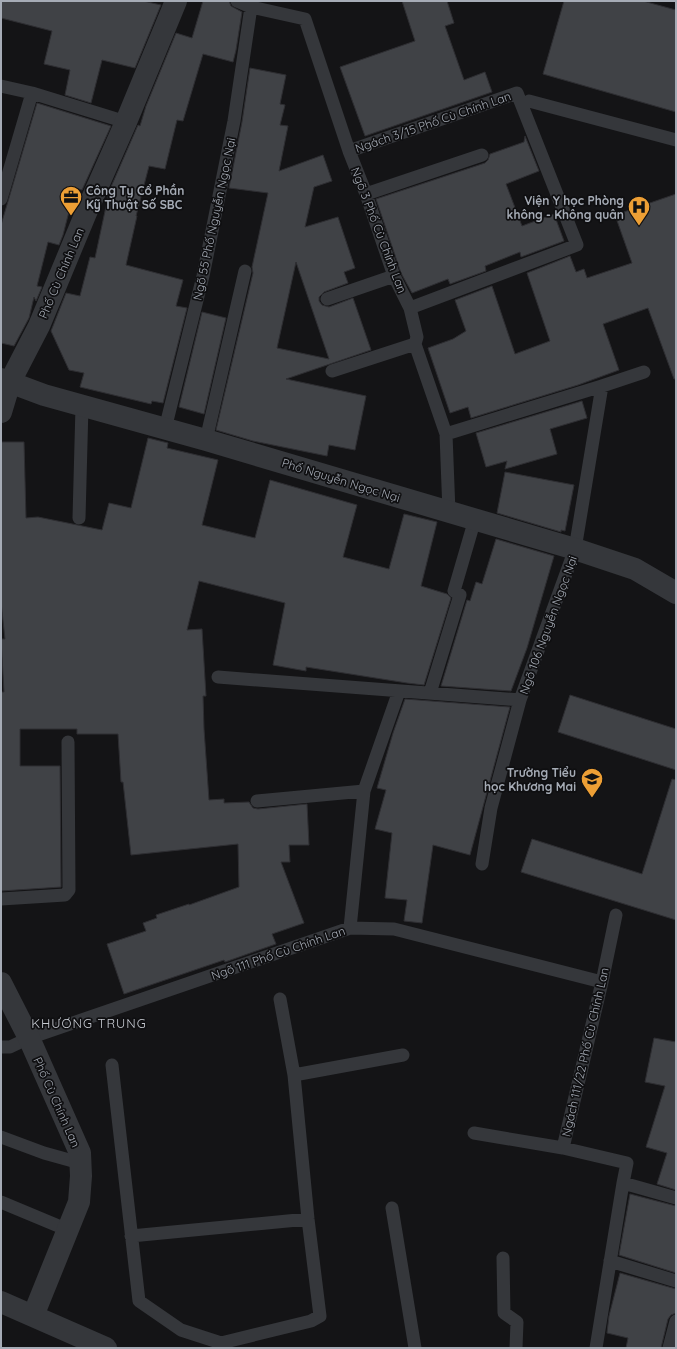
<svg xmlns="http://www.w3.org/2000/svg" width="677" height="1349" viewBox="0 0 677 1349" font-family="Quicksand,sans-serif">
<style>
.building{fill:#404246;stroke:#2e2e32;fill-rule:evenodd}
.lines{fill:none;stroke-linecap:round;stroke-linejoin:round}
.lane{stroke:#35373b;stroke-width:13}
.street{stroke:#35373b;stroke-width:22}
.labels{text-anchor:middle;dominant-baseline:central;stroke-width:3.5;stroke-linejoin:round;paint-order:stroke}
.street-label{font-size:12px;fill:#a6acb6;stroke:#0f0f11}
.poi-label{font-size:12px;font-weight:bold;fill:#a6acb6;stroke:#0f0f11;text-anchor:end}
.neighbourhood-label{font-size:13px;letter-spacing:1px;fill:#c7cbd2;stroke:#0f0f11}
</style>
<rect width="100%" height="100%" fill="#141416"/>
<path class="building" d="M1 1H143L161 5 135 68 102 60 91 103 65 95 70 70 44 64 52 31 1 18Z
M203 1H229L231 6 242 12 236 50 233 62 203 54 183 121 177 120 165 169 149 166 136 216H137L126 265 183 280 176 306 187 308 163 403 152 401 151 404 80 387 84 373 69 370 51 331 66 293 80 296 90 257 95 258 108 197 107 196 138 125 140 126 146 106 176 33 192 38Z
M402 1H447L454 23 445 26 464 80 485 72 492 92 365 136 340 67 415 41Z
M564 1H643L676 10V112L543 74Z
M250 68 286 75 280 104 285 105 280 125 288 126 279 171 323 155 332 181 314 187 305 227 338 217 355 268 344 272 348 283 324 292 319 297V301L322 305 329 307 353 298 371 350 286 379 366 396 355 450 329 445 327 456 253 441 216 430 253 273 252 267 268 193 229 188 242 122ZM296 262 329 359 277 348Z
M37 103 111 126 82 190 75 188 63 235 59 245 48 242 37 286 42 287 36 301 34 297 29 318 14 346 1 343V225Z
M525 136 539 171 506 184 522 226 554 214 564 241 521 257 520 252 485 266 486 271 450 284 448 279 412 293 401 273 376 199 485 163 488 160 490 154 524 142Z
M676 194V379H674L648 308 603 324 619 370 578 385 471 418 468 407 450 413 428 348 453 339 466 331 455 300 492 286 515 354 550 341 527 273 570 256 576 272 584 269 587 278 632 263 615 215Z
M202 312 226 318 204 414 179 407Z
M582 401 587 418 550 429 557 454 505 469 507 461 486 467 476 433Z
M148 438 168 443 167 448 218 460 202 525 255 538 270 480 357 505 343 557 389 569 404 514 437 522 421 586 447 594 451 598 424 685 407 683 306 667V671L273 665 285 603 199 581 187 630 202 629 206 696H203L204 729 209 800 224 799V803L249 802 253 808 258 809 307 804 309 845H289L290 862H281L304 923 272 934 276 944 225 962 224 960 124 994 107 944 146 931 143 923 157 918 156 915 189 904V905L239 887 238 844 131 855 123 782H121L118 734H77V729H20V766H60L61 887 1 891V692H4L1 639H5L1 602V442H24L26 518 38 517 102 530 109 503 131 508Z
M505 472 574 485 565 531 561 530V532L497 513Z
M496 539 554 556 527 648 511 691 441 686 467 600 470 601 476 582 482 584Z
M570 695 676 729V770L558 732Z
M405 699 510 707 470 855 433 845 422 923 404 921 407 900 385 898 392 833 375 829 386 790 377 788 393 733Z
M672 779 676 780V920L521 872 532 839 642 874Z
M654 1038 676 1042V1190L657 1184 667 1153 646 1147 665 1086 645 1082Z
M630 1194 676 1206V1273L619 1255Z
M620 1273 676 1289V1313L671 1315 668 1319 661 1348H626L628 1338 607 1333 609 1316Z"/>
<g class="lines">
<path class="lane" d="M237 1 251 7 305 19 349 151 366 194 394 276 410 308 417 337 415 344 446 434 449 512
M1 86 32 93 126 122
M529 101 676 140
M349 151 517 93 577 245 410 308
M366 194 482 155
M1 199 32 93
M327 299 394 276
M332 371 415 344
M165 429 203 276 234 121 251 7
M446 434 602 386
M206 440 245 271
M79 518 82 406
M218 677 520 700
M430 693 460 595 454 591 475 519
M257 801 364 791 399 691
M482 864 491 808 520 700 575 549 602 386 644 372
M1 899 65 895 69 890 68 742
M350 928 364 791
M1 1047H10L29 1038 350 928 394 929 602 982
M112 1065 139 1301 181 1330 221 1343 219 1348
M294 1075 403 1055
M474 1133 563 1148 627 1163 623 1183 676 1198
M1 1137 44 1153 80 1163
M563 1148 602 982 616 915
M1 1202 68 1230
M392 1208 415 1348
M131 1236 308 1219
M503 1258 504 1313 517 1322 516 1348
M610 1261 676 1281
M221 1343 311 1321 320 1316 308 1219 294 1075 280 999
M596 1348 623 1183
M669 1348 676 1321"/>
<path class="street" d="M1 379 44 395 206 440 575 549 635 569 676 593
M1 412 10 382 39 326 88 208 126 122 176 1
M1 983 29 1038 80 1153 81 1176 79 1202 33 1316
M1 1302 106 1348"/>
</g>
<defs>
<g id="office-pin" transform="scale(1.15)"><path d="M0 17L-7.5 6A9.5 9.5 0 1 1 7.5 6Z" fill="#ed9f35" stroke="#0f0f11"/><path d="M-6-3h4V-5.5h4V-3h4V5H-6ZM-1-4.5V-3h2v-1.5ZM-6 0V1H6V0Z" fill="#111"/></g>
<g id="hospital-pin" transform="scale(1.15)"><path d="M0 17L-7.5 6A9.5 9.5 0 1 1 7.5 6Z" fill="#ed9f35" stroke="#0f0f11"/><path d="M-5-5h3v3.5h4V-5h3V5h-3V1.5h-4V5h-3Z" fill="#111"/></g>
<g id="school-pin" transform="scale(1.15)"><path d="M0 17L-7.5 6A9.5 9.5 0 1 1 7.5 6Z" fill="#ed9f35" stroke="#0f0f11"/><path d="M0-5L7-2L0 1L-7-2ZM-4 1L0 2.5L4 1V4Q0 6-4 4Z" fill="#111"/></g>
</defs>
<g fill-rule="evenodd">
<use href="#office-pin" x="71" y="197"/>
<use href="#hospital-pin" x="639" y="207"/>
<use href="#school-pin" x="592" y="779"/>
</g>
<g class="labels">
<g class="street-label">
<text transform="translate(433 122) rotate(-19)">Ngách 3/15 Phố Cù Chính Lan</text>
<text transform="translate(214 219) rotate(-78)">Ngõ 55 Phố Nguyễn Ngọc Nại</text>
<text transform="translate(379 230) rotate(69)">Ngõ 3 Phố Cù Chính Lan</text>
<text transform="translate(61 273) rotate(-67)">Phố Cù Chính Lan</text>
<text transform="translate(341 480) rotate(17)">Phố Nguyễn Ngọc Nại</text>
<text transform="translate(548 625) rotate(-70)">Ngõ 106 Nguyễn Ngọc Nại</text>
<text transform="translate(278 953) rotate(-19)">Ngõ 111 Phố Cù Chính Lan</text>
<text transform="translate(585 1052) rotate(-77)">Ngách 111/22 Phố Cù Chính Lan</text>
<text transform="translate(57 1102) rotate(66)">Phố Cù Chính Lan</text>
</g>
<g class="poi-label">
<text x="86" y="190" text-anchor="start">Công Ty Cổ Phần<tspan x="86" dy="14">Kỹ Thuật Số SBC</tspan></text>
<text x="624" y="200">Viện Y học Phòng<tspan x="624" dy="14">không - Không quân</tspan></text>
<text x="576" y="772">Trường Tiểu<tspan x="576" dy="14">học Khương Mai</tspan></text>
</g>
<g class="neighbourhood-label">
<text x="89" y="1023">KHƯƠNG TRUNG</text>
</g>
</g>
<rect width="677" height="1349" fill="none" stroke="#a6acb6" stroke-width="4"/>
</svg>
